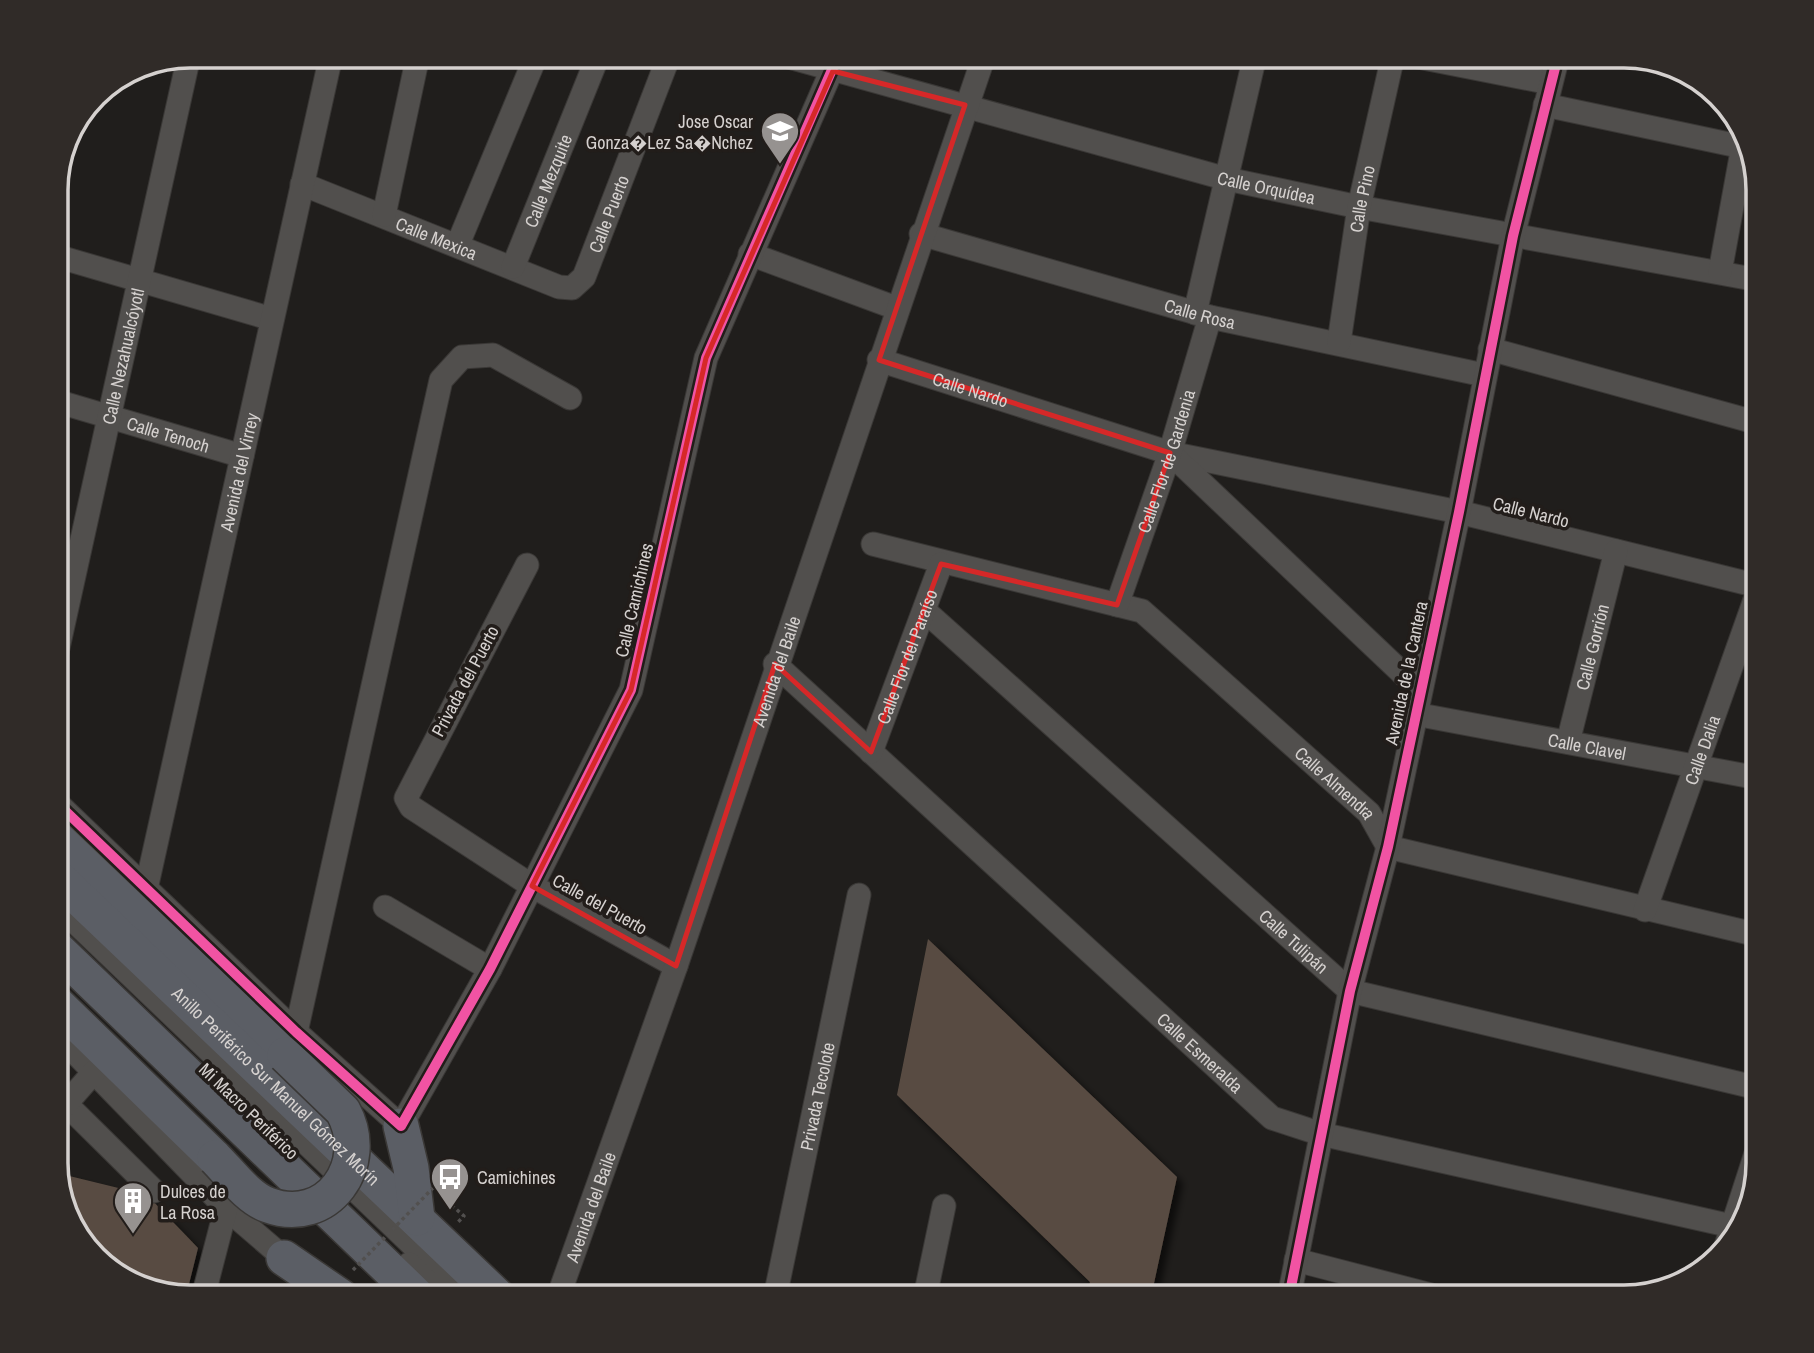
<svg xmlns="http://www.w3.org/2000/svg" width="1814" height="1353" viewBox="0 0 1814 1353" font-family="'Archivo Narrow',sans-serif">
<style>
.building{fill:#594c42;filter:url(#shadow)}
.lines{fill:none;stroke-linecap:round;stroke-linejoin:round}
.minor-casing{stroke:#3a3836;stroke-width:25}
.highway-casing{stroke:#3a3836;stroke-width:38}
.path{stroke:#52504f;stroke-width:3.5;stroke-dasharray:3.5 3.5;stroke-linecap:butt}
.minor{stroke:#514f4d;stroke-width:23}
.highway{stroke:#5b5e65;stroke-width:35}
.highway-bridge-casing{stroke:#3a3836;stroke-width:38;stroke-linecap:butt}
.path-bridge{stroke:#52504f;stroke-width:3.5;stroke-dasharray:3.5 3.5;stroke-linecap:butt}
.highway-bridge{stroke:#5b5e65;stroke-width:35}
.cycleway-casing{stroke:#221d1a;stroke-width:15}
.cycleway{stroke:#f153a3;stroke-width:10}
.marked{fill:none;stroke:#d62828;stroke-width:5;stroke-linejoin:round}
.labels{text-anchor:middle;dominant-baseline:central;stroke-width:7;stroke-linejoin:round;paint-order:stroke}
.poi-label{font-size:18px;fill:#d5d1cf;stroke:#221d1a;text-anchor:start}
.street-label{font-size:18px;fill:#d5d1cf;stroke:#221d1a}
.rim{fill:none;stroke:#d5d1cf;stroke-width:3.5}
</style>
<defs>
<filter id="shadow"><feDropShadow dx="6" dy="6" stdDeviation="3.5" flood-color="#0009"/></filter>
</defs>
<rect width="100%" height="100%" fill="#201e1c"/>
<path class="building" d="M928 939 1177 1177 1151 1297H1087L1090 1282 897 1095Z
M57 1173 147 1195 198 1248 186 1296 108 1269 70 1223Z"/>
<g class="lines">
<g class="minor-casing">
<g id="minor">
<path id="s1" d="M785 56 1227 179 1359 207 1758 280"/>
<path d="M1413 56 1550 83"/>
<path d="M1545 105 1743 147"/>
<path id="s2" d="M302 184 559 287 572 288 584 277 669 56"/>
<path d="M384 215 418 56"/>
<path id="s3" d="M921 234 1210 317 1484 375"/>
<path d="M458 244 536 56"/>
<path d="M750 254 896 308"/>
<path d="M56 256 272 319"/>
<path id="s4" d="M513 267 598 56"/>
<path d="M1720 272 1745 135"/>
<path d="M1195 313 1255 56"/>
<path id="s5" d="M1339 342 1359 207 1393 56"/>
<path d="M1490 349 1758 423"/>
<path id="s6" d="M879 360 1170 453 1459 512 1758 586"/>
<path id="s7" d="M56 401 242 456"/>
<path d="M1170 453 1420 690"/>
<path id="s8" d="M873 544 1142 611 1369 813 1388 847 1758 935"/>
<path d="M527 565 406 798 411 807 532 886 676 966"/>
<path id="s9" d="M1117 605 1170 453 1210 317"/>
<path id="s10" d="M925 611 1350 991 1758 1088"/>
<path id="s11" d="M56 657 189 56"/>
<path id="s12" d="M775 664 1272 1118 1321 1134 1736 1227"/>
<path id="s13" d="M1415 714 1758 778"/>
<path id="s14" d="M1568 742 1616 551"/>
<path id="s15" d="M871 752 941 564"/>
<path d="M56 802 296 1032 401 1126 490 969 631 690 706 358 838 56"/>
<path id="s16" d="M146 889 331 56"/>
<path d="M56 904 467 1297"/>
<path d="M385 907 490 969"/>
<path id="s17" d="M1645 910 1758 591"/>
<path d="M296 1032 441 380 462 357 493 355 570 398"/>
<path d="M56 1033 226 1208 284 1258"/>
<path d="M66 1104 154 1191"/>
<path d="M57 1114 94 1072"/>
<path d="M1725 1249 1758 1147"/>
<path d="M1296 1260 1439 1297"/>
<path d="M409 1264 443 1297"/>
<path id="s18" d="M562 1286 676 966 984 56"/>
<path d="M203 1297 226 1208"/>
<path id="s19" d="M775 1297 859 895"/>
<path d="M925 1297 944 1206"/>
<path d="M1289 1297 1350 991 1388 847 1459 512 1513 236 1558 56"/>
</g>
</g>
<g class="highway-casing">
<g id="highway">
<path d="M56 838 285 1055"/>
<path id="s20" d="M56 876 498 1297"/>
<path d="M56 948 418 1297"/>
<path d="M56 1003 215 1158"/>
<path d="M401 1126 411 1168 417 1218"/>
<path d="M284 1258 341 1297"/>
</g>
</g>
<path class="path" d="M441 1196 464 1216 456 1224"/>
<use href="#minor" class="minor"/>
<use href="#highway" class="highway"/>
<g class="highway-bridge-casing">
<path id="highway-bridge" d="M215 1158C230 1173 248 1198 268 1205 328 1227 372 1164 343 1111L285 1055"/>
</g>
<path class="path-bridge" d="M353 1270 433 1188"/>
<use href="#highway-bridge" class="highway-bridge"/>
<g class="cycleway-casing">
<path id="cycleway" d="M56 802 296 1032 401 1126 490 969 631 690 706 358 838 56
M1289 1297 1350 991 1388 847 1459 512 1513 236 1558 56"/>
</g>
<use href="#cycleway" class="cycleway"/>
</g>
<path class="marked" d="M833 71 965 105 879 360 1170 453 1117 605 941 564 871 752 775 664 676 966 532 886 631 690 706 358Z"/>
<defs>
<g id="school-pin" transform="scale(2.0125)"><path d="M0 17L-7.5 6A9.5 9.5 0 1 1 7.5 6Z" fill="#969290" stroke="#221d1a"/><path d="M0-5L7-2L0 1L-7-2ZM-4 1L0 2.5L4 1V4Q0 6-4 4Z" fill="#fff"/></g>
<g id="bus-pin" transform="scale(2.0125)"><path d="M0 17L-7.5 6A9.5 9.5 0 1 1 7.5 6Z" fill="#969290" stroke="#221d1a"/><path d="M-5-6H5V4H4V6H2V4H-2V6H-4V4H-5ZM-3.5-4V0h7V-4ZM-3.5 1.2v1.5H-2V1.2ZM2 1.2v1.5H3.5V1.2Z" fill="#fff"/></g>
<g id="building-pin" transform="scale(2.0125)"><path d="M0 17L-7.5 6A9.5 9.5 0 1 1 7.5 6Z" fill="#969290" stroke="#221d1a"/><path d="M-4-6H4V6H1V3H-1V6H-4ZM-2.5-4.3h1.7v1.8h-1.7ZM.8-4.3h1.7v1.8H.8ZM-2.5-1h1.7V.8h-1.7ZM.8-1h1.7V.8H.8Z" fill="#fff"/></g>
</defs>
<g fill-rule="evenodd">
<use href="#school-pin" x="780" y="131"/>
<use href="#bus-pin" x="450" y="1177"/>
<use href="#building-pin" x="133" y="1201"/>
</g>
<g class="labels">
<g class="poi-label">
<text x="753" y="121" text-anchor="end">Jose Oscar<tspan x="753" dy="21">Gonza�Lez Sa�Nchez</tspan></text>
<text x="477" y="1177">Camichines</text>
<text x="160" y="1191">Dulces de<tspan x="160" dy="21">La Rosa</tspan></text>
</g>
<g class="street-label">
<text stroke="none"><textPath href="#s4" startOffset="93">Calle Mezquite</textPath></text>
<text stroke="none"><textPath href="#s1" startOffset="499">Calle Orquídea</textPath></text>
<text stroke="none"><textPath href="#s5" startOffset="145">Calle Pino</textPath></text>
<text stroke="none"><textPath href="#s2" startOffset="374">Calle Puerto</textPath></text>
<text stroke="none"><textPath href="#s2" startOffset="145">Calle Mexica</textPath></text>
<text stroke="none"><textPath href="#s3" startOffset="290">Calle Rosa</textPath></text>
<text stroke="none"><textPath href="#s11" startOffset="308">Calle Nezahualcóyotl</textPath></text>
<text stroke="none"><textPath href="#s6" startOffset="96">Calle Nardo</textPath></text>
<text stroke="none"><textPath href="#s7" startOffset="117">Calle Tenoch</textPath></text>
<text stroke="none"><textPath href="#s9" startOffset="152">Calle Flor de Gardenia</textPath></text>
<text stroke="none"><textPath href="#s16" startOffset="427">Avenida del Virrey</textPath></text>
<text transform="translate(1531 512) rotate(14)">Calle Nardo</text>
<text transform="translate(634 600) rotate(-77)">Calle Camichines</text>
<text stroke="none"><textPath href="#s14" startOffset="98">Calle Gorrión</textPath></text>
<text stroke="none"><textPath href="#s15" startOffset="102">Calle Flor del Paraíso</textPath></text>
<text stroke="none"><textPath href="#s18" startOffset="651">Avenida del Baile</textPath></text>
<text transform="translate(1406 673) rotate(-78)">Avenida de la Cantera</text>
<text transform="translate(465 681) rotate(-62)">Privada del Puerto</text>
<text stroke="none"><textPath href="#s13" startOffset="175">Calle Clavel</textPath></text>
<text stroke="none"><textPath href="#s17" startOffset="170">Calle Dalia</textPath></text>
<text stroke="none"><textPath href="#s8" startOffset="536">Calle Almendra</textPath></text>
<text transform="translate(600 904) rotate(29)">Calle del Puerto</text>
<text stroke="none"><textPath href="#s10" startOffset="495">Calle Tulipán</textPath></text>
<text stroke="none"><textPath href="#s12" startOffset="576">Calle Esmeralda</textPath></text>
<text stroke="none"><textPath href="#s20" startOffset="304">Anillo Periférico Sur Manuel Gómez Morín</textPath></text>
<text stroke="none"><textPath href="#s19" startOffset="205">Privada Tecolote</textPath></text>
<text transform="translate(249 1111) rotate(44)">Mi Macro Periférico</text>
<text stroke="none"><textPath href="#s18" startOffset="84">Avenida del Baile</textPath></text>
</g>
</g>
<path d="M0 0H1814V1353H0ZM190 68H1624A122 122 0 0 1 1746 190V1163A122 122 0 0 1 1624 1285H190A122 122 0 0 1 68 1163V190A122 122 0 0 1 190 68Z" fill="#302b28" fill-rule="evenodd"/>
<path class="rim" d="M190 68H1624A122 122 0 0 1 1746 190V1163A122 122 0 0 1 1624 1285H190A122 122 0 0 1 68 1163V190A122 122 0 0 1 190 68Z"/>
</svg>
